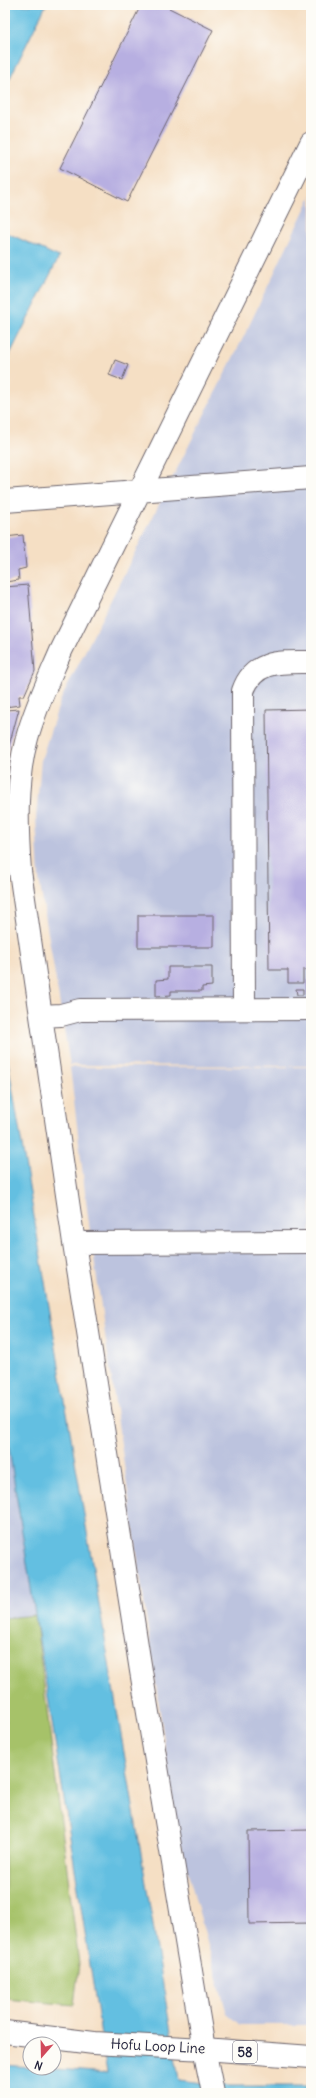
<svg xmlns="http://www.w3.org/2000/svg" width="316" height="2098" viewBox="0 0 316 2098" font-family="Delius,sans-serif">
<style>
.industrial{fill:#bcc3de}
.green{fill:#a6c269;stroke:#647252}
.water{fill:#63bfe1;stroke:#42708e}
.building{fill:#b7afe1}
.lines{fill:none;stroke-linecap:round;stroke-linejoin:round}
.minor-casing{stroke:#6c646b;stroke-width:24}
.major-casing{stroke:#6c646b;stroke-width:24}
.minor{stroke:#fff;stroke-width:22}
.major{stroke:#fff;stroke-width:22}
.labels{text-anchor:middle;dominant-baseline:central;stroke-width:3;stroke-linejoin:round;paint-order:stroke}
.shield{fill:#fdfcf7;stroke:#646373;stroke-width:1}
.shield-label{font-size:13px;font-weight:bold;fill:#22223b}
.street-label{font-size:14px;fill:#22223b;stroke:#fdfcf7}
</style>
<rect width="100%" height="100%" fill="#fdfcf7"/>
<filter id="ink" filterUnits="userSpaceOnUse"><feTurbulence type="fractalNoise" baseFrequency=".025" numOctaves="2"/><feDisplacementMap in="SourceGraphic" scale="8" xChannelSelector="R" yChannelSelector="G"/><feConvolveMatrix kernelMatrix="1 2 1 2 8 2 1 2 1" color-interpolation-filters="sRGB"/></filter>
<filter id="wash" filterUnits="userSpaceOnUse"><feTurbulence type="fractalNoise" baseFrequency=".012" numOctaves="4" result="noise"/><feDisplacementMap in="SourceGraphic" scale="16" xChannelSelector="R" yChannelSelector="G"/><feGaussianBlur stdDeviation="0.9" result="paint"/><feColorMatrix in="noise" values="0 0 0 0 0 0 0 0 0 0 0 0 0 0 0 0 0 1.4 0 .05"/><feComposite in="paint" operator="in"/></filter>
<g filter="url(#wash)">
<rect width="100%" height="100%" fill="#f5dfc4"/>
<path class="industrial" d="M311 196V1066L70 1065 39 879 36 818 41 760 60 701 246 332Z
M70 1067H311V2025H240L227 2014 178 1836 88 1217Z
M5 1423 35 1615 5 1618Z"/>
<path class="green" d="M35 1615 79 1964 74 2005 5 1999V1618Z"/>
<path class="water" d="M5 5H46L5 88Z
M5 232 59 257 5 364Z
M5 1044 179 2080 229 2086H311V2093H5V2065L107 2073 5 1423Z"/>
<g id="blocks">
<path class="building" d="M141 5H163L213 30 127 202 60 168Z
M115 360 128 365 122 380 109 375Z
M23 535 26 568 18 570 19 580 5 582V537Z
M28 585 35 671 24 696H19L20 705 5 707V587Z
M19 709 7 753H5V710Z
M311 709V970H303V983H288V970H269L266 710Z
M138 915H214V947H138Z
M168 967H212V986L202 987V991H171V995L156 996V980L168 979Z
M306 980H311V994L306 995Z
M296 989H303V995H297Z
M5 1562H6L7 1604H5Z
M311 1830V1923L249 1924 248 1831Z"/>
</g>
</g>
<g filter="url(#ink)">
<use href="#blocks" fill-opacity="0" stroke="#6c646b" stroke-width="1"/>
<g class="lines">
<g class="minor-casing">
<path id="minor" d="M5 501 311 478
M244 1009 243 691C254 659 282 662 311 662
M41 1016 61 1015 80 1010 311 1009
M74 1243 311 1242
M213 2093 204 2049 141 1671 74 1243 20 871C17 828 15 781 27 738 35 708 49 679 61 651L311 143"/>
</g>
<g class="major-casing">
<path id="major" d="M5 2032 94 2043 204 2049 311 2057"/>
</g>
<use href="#minor" class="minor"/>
<use href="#major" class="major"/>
</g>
</g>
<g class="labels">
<rect class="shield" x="233" y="2041" width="24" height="22" rx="3"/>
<g class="shield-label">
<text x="245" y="2052">58</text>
</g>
<g class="street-label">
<text transform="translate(158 2046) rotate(3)">Hofu Loop Line</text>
</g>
</g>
<rect width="316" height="2098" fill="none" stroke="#fdfcf7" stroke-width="20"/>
<g transform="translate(42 2056) rotate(200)"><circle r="19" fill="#fdfcf7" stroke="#a5a5ac"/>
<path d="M0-3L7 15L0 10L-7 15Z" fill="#d1495b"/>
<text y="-6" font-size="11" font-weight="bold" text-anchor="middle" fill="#22223b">N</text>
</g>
</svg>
